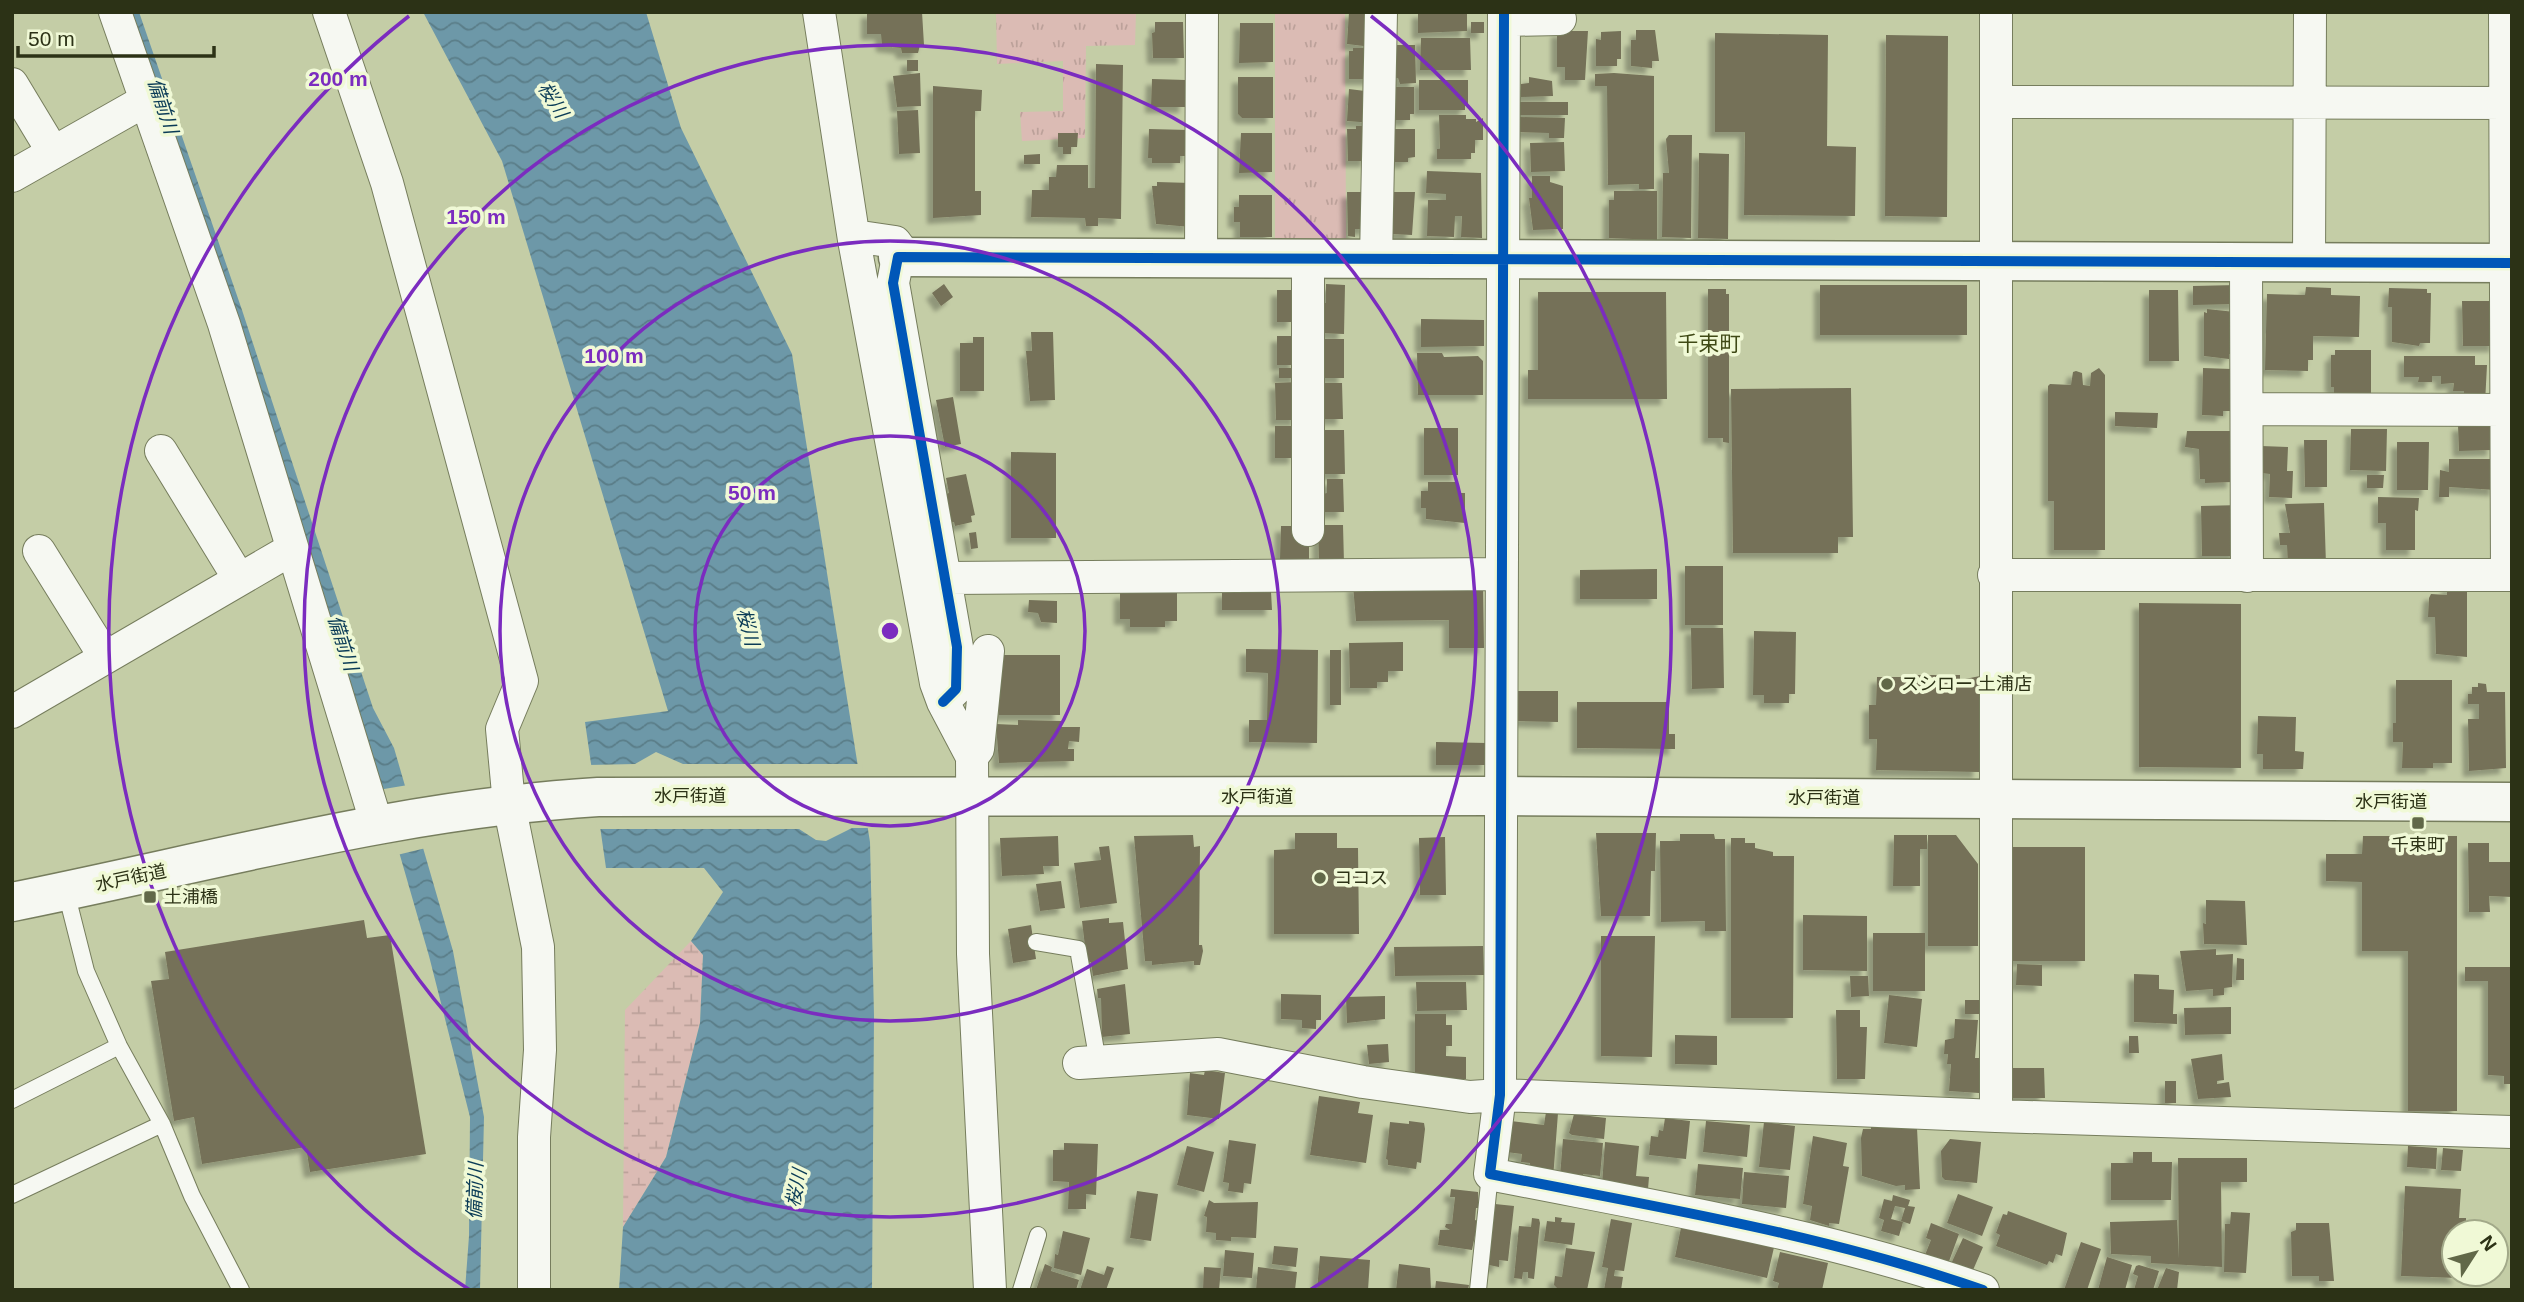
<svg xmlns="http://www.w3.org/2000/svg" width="2524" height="1302" viewBox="0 0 2524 1302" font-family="Arial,'Noto Sans JP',sans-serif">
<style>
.grass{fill:url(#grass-tufts)}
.wetland{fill:url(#wetland-marsh)}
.water{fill:url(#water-waves)}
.pier{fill:#c4cda6}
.building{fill:#747158;filter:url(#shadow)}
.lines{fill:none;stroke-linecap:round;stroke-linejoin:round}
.service-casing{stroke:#767d5d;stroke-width:18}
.minor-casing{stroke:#767d5d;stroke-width:34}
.tertiary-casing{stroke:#767d5d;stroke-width:41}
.trunk-casing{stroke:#767d5d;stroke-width:41}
.service{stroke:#f6f8f2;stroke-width:16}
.minor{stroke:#f6f8f2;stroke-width:32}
.tertiary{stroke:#f6f8f2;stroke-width:38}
.trunk{stroke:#f6f8f2;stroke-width:38}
.cycleway-casing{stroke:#f0f9d6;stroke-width:15}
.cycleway{stroke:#0057b8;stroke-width:10}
.ring{fill:none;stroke:#7b2cbf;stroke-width:3.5}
.poi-dot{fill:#616848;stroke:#f0f9d6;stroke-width:2.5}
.labels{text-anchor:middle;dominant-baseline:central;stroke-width:7;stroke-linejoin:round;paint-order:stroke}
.poi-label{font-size:18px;fill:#2c3216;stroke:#f0f9d6;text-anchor:start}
.street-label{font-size:18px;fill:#2c3216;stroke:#f0f9d6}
.water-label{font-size:19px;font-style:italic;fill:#0a3b56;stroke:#f0f9d6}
.quarter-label{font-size:21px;fill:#3f4915;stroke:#f0f9d6}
.centre{fill:#7b2cbf;stroke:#f0f9d6;stroke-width:3.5}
.ring-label{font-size:21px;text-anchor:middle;font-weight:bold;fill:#7b2cbf;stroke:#f0f9d6;stroke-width:7;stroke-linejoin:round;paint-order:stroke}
</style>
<defs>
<pattern id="grass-tufts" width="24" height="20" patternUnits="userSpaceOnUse" patternTransform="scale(1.75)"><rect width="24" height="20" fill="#dbbbb4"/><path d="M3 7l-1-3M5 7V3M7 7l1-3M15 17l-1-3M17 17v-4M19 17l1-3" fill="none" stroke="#bca19a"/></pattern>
<pattern id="wetland-marsh" width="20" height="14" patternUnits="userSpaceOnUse" patternTransform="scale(1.75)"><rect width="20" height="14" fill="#dbbbb4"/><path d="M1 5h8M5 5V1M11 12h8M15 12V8" fill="none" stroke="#bca19a"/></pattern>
<pattern id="water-waves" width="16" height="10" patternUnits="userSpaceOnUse" patternTransform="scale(1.75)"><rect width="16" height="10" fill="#6d98a8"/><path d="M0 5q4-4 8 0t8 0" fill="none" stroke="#5a7d88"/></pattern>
<filter id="shadow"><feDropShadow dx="-6" dy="6" stdDeviation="2" flood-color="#0004"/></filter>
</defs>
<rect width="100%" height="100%" fill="#c4cda6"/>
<path class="grass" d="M996 12H1136L1135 45 1086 46 1085 138 1022 141 1020 112 1063 111V61L997 64Z
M1275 12H1345L1346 239 1275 238Z"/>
<path class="wetland" d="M691 941 703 955 700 1023 666 1157 623 1227 625 1010Z"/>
<path class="water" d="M125 12H139L242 310 373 708 394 748 453 951 484 1117 480 1290H465L469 1236 470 1117 429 956 359 713Z
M423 12H646L681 128 792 354 870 842 874 1016 872 1290H619L623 1227 666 1157 700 1023 703 955 691 941 723 892 704 868H606L585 722 668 711 502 161Z"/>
<path class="pier" d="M656 752 683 764H862L872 828H852L826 841 816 840 799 829H597L588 765 635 764Z
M408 785 426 848 397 855 378 790Z"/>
<path class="building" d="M867 12H922L924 45H920L918 53H902L901 48 882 46 881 34H867Z
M1349 12H1366L1372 47 1347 44Z
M1418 12H1467V31L1418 33Z
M1155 22H1183L1184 58H1153L1152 33 1155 32Z
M1471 22H1484V33H1471Z
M1240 23H1273V62L1239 63Z
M1636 30H1655L1659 61H1652V68L1631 66V40H1636Z
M1557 31H1588L1585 80H1565V67H1557Z
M1621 31V59H1617V66H1596V39L1601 40V32Z
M1715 33 1828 35 1827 146 1856 147 1855 216 1744 215 1745 132H1715Z
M1886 35 1948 36 1947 217 1885 216Z
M1421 38H1470L1471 70H1420Z
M1391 45H1415L1416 83 1400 84 1398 78H1392Z
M1353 48H1372V79H1349V51H1353Z
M907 60H918V71H907Z
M1096 64 1123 65 1121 219 1098 218V226H1086L1085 218 1031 217 1032 190H1049V177H1056L1057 165H1088V188H1095Z
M920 73 921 106 897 107 893 76Z
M1614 73 1654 76V189H1639V184L1608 185 1607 86H1595V74Z
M1238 77H1273V118H1242L1238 114Z
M1529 77 1552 81 1553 96 1521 97V84L1529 83Z
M1152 79 1186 80 1185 107H1151Z
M1419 80H1468V106H1465V110H1419Z
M933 86 982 90 981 111H975V191H981V215L933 218Z
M1391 87H1414V114H1410V120H1390Z
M1349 89 1373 92V123L1347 121Z
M1520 102H1568V115H1520Z
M918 110 920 153 899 154 897 111Z
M1439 115H1466V119H1476V122L1483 118V140H1475V153H1471V159H1437V149H1440Z
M1519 117 1565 118 1564 138H1549V133L1518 132Z
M1356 126H1371L1367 161H1348L1347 129H1356Z
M1149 129 1189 130V156H1180V163H1152V158H1148Z
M1390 129H1415V157L1408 158V162H1391Z
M1058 133H1078L1077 147H1071V154H1063V147H1058Z
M1241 133H1272V172L1239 173Z
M1669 135H1692L1691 238 1662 237 1663 173H1669L1666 139Z
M1564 142 1565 171 1531 172 1530 143Z
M1699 153 1729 154 1728 239 1698 238Z
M1040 154V164H1024V155Z
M1427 171 1481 173 1482 238 1461 237 1462 216H1455L1454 237 1427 236 1428 200H1446V194L1426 193Z
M1532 176H1550V182L1563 186V229L1533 230 1529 198H1532Z
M1157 182 1191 183V227L1156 224 1152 186H1157Z
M1614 191H1657V240L1609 238V200H1614Z
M1347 192H1367L1368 229H1355V237L1348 236Z
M1392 192H1415L1412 235 1392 234Z
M1239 195H1272V237H1240V222H1234V207H1239Z
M944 284 953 297 941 306 932 293Z
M1326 284 1345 285 1344 334 1319 333V303H1326Z
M1820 285H1967V335H1820Z
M2237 285 2238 304 2193 305V286Z
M2306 287 2331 288V295L2360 296 2359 337 2313 336V360H2308V371L2265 370 2267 294 2305 295Z
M2389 288 2427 289V293H2431L2430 343H2420L2419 346 2392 342V307H2388Z
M1708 289H1726V294H1729V443L1723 442V438H1708Z
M1277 290H1298L1293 322H1277Z
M2149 290H2178L2179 361H2149Z
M1538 292H1666L1667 399H1528V370H1538Z
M2462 301H2495L2496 346H2463Z
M2207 309 2235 312 2234 354H2229V359L2204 356V312L2207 313Z
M1421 319 1484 320V346L1421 347Z
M1031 332H1053L1055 400 1030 401 1026 351H1032Z
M1277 336H1295L1296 365H1277Z
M973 337H984V391H960V343H973Z
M1320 339H1344V378H1321Z
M2335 350H2371V394L2334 401V387H2331V355H2335Z
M1417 353H1442L1444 357 1478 356 1483 361V395H1418Z
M2404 356H2475V365H2487L2485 403H2464V391H2453L2454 383 2441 384V376H2432V382H2418L2419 377H2404Z
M1279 368H1298V378H1279Z
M2099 368 2105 375V550H2054V501H2048V386L2050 384 2071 385 2073 372 2076 371 2082 373 2083 385 2090 386 2091 373Z
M2203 368 2232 369 2231 411H2223V416L2202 415Z
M1297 382 1298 420H1276L1275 383Z
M1321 383H1342L1343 419H1321Z
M1851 388 1853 537H1838V553H1733L1731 389Z
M953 397 961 444 945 447 936 400Z
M2115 412 2158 413 2157 428 2115 426Z
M2493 424V450L2459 451 2458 425Z
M1275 426H1295V458H1275Z
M1424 428H1458V475H1424Z
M2351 429H2387L2386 471 2350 470Z
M1319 430H1344L1345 474H1323Z
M2187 431H2231L2233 482 2205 483V479H2200L2199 449 2185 447Z
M2304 440H2327V487H2305Z
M2397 442H2429L2428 490H2397Z
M2261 446 2288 447 2287 471H2293L2292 498 2269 497 2270 474 2261 473Z
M1011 452 1056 453V538H1011Z
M2449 459H2496V490L2449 487V497H2439L2440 470 2449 472Z
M966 474 975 515 971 516 972 522 955 526 954 522 949 523 943 495 949 493 946 478Z
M2367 475H2384L2383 488H2367Z
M1327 479H1343L1344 512H1323L1322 494 1327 493Z
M1428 482H1458V493H1465V523L1426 519V508H1421V491H1428Z
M2378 497 2419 498 2418 511 2415 510V550H2386V523H2378Z
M2324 503 2326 565 2288 566 2287 545H2280L2279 533H2290L2285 504Z
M2241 505 2237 556H2202L2201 506Z
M1318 525H1343L1344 563H1319Z
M1281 526H1298L1309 538V565L1274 566 1273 559H1280Z
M976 532 978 548 971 549 969 533Z
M1685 566H1723V625H1685Z
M1657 569V599H1580V570Z
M1483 583 1484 648H1449V620L1356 621 1353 585Z
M2447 586H2467V657L2436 654 2435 617H2428L2429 598 2431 594 2447 595Z
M1222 591 1271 592 1272 610H1222Z
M1120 593H1177V621H1165V627H1130V619H1120Z
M1029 600 1057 601V623L1041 622 1038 613 1028 612Z
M2139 603 2241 604V768L2139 767Z
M1691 628H1723L1724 688 1692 689Z
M1754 631 1796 632 1795 694H1789V703H1764V695H1753Z
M1403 642V671H1388V682H1377V688H1350L1349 643Z
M1246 649 1318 650 1317 743 1249 742V720H1267L1268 673 1246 672Z
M1330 650H1341V705H1330Z
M999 655H1060V715H999Z
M1912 675H1960V680L1980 676 1979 772 1876 770 1877 739H1869V705H1876L1877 677H1911Z
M2396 680H2452V763H2433V768H2402L2403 742H2393V723H2396Z
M2478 683 2486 684 2487 692H2505L2506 768 2469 771 2468 719H2479V704H2468V694H2472V687H2478Z
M1514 691H1558V722L1514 721Z
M1577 702H1669V734H1675V749L1577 748Z
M2258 716 2296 717 2295 751 2304 752 2303 769H2263V754H2257Z
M1018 720 1061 721V727H1080L1079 742 1069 741 1068 749H1074V761L999 763 996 724 1018 725Z
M1436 742 1487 743V765H1436Z
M1295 833H1337V848H1358L1359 934H1274V850L1295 849Z
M1596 833H1656L1655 871H1651L1650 916H1601Z
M1680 834H1714L1715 839H1725L1726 931H1705V921L1661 922 1660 841H1680Z
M1193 835 1194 847 1200 846 1199 945H1202L1203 951 1200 965H1194V961L1152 965V961H1145L1134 836Z
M1894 835H1927V849H1920V886H1893Z
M1928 835H1956L1978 864V946H1928Z
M1058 836 1059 866H1043L1044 874 1002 876 1000 838Z
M2363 836H2457V1111H2408V951H2362V882L2326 881V854H2362Z
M1445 837 1446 895H1420L1419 838Z
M1731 838H1745V843H1755V848L1773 852V856H1794L1793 1018H1731Z
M2468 843H2489V862H2512V897L2489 896 2490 912H2469Z
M1109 846 1117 903 1080 908 1074 863 1101 860 1099 847Z
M2013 847H2085V961H2013Z
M1061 881 1065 908 1040 911 1036 884Z
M2206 900 2245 901 2247 945 2204 944 2203 923 2206 924Z
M1803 915 1867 916V971L1803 970Z
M1109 918V923L1123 922 1128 969 1093 976 1091 962 1087 963 1082 921Z
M364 920 367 938 390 935 426 1154 310 1172 306 1147 202 1164 194 1117 174 1121 151 981 169 979 165 952Z
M1031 925 1036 959 1013 963 1008 929Z
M1873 933H1925V991H1873Z
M1601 936H1655L1652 1057 1601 1056Z
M1483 946 1484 975 1395 976 1394 947Z
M2216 949V955L2233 954 2232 987 2224 988V995L2213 996V989L2186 991 2180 951Z
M2237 958 2244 959V980H2236Z
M2017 964 2042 965V986L2016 985Z
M2465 967H2512V1084H2504V1076L2488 1075V981H2465Z
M2134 974 2159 975V989L2174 990 2173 1014H2177V1024L2134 1022Z
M1850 976H1868L1869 996 1851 997Z
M1416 982H1466L1467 1010 1417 1011Z
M1125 984 1130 1034 1102 1037 1101 998H1098L1097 989Z
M1281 994 1321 995V1020H1316V1029L1302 1028V1020L1281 1019Z
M1889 995 1922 999 1917 1047 1884 1043Z
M1385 996V1019L1347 1023 1346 997Z
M1965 1000H1979V1014H1965Z
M2231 1007V1034L2185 1035 2184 1008Z
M1836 1010H1860V1027H1867L1865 1079H1837Z
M1415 1014H1446V1025H1452V1046H1446V1056L1466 1057V1079H1415Z
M1955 1019 1978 1020 1975 1058H1980L1979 1093 1949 1091 1951 1064H1947L1948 1054H1944L1945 1040 1954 1038Z
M1675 1035 1717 1036V1065L1675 1064Z
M2129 1036H2138L2139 1053H2129Z
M1388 1044 1389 1062 1369 1064 1367 1045Z
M2222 1054 2224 1080 2217 1081V1084L2229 1082 2231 1097 2198 1099 2191 1059Z
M2011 1068H2044L2045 1098H2011Z
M1205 1070 1225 1073 1219 1119 1187 1115 1190 1073 1204 1075Z
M2165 1081H2176V1103H2165Z
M1319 1096 1360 1102 1358 1113 1373 1115 1366 1163 1310 1155Z
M1546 1112 1558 1113 1553 1179 1528 1175 1530 1163 1521 1162 1522 1154 1506 1152 1511 1121 1544 1125Z
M1574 1114 1606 1118 1604 1139 1572 1135 1569 1133Z
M1665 1118 1690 1121 1686 1159 1649 1155 1651 1136 1658 1137 1659 1130 1663 1131Z
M1409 1121 1424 1123 1425 1129 1421 1163 1417 1162 1416 1169 1388 1165V1160L1386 1159 1390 1122 1409 1124Z
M1706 1121 1750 1125 1747 1157 1703 1152Z
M1764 1122 1795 1126 1790 1170 1759 1167Z
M1871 1125 1917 1128 1920 1189 1905 1190V1185L1896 1186 1862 1176 1861 1138 1863 1129H1871Z
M1813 1136 1847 1143 1843 1166 1849 1167 1839 1224 1829 1223V1226L1810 1220 1812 1206 1803 1204Z
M1563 1139 1603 1143 1600 1176 1583 1174V1179L1560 1176Z
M1950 1139 1981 1142 1977 1183 1945 1180 1942 1177 1941 1151Z
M1229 1140 1256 1144 1251 1184 1244 1183 1243 1193 1228 1191 1229 1183 1223 1182Z
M1605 1142 1639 1146 1636 1176 1649 1177 1648 1189 1602 1185Z
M1064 1143 1098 1144 1096 1195 1086 1194V1209H1068L1069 1182 1053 1181V1150H1064Z
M1187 1146 1214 1152 1204 1192 1177 1185Z
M2408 1146 2437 1148 2436 1169 2407 1167Z
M2443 1148 2463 1150 2461 1171 2441 1170Z
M2133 1152H2152V1162H2172L2171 1200H2111V1163H2133Z
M2178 1158H2247V1182H2221L2222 1267 2151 1263V1256L2111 1254 2110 1222 2177 1220 2179 1259Z
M1698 1164 1743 1168 1740 1199 1695 1195Z
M1744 1172 1789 1176 1786 1208 1742 1204Z
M2405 1186 2461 1189 2459 1218H2466V1232H2454V1274H2458V1278L2401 1276Z
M1451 1189 1478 1192 1479 1208H1476L1475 1220 1478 1221 1472 1250 1438 1245 1440 1230H1450L1445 1227 1446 1224H1452L1455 1197H1450Z
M1137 1191 1158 1194 1151 1241 1130 1238Z
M1958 1194 1993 1207 1982 1236 1947 1223Z
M1893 1195 1910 1200 1908 1206 1915 1207 1910 1224 1901 1221 1905 1208 1895 1206 1891 1219 1903 1222 1899 1236 1881 1231 1884 1220 1879 1218 1884 1199 1892 1201Z
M1209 1200 1214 1203 1258 1202 1256 1238 1231 1237V1241L1216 1240V1233L1206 1232 1207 1217 1204 1216Z
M1495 1204 1514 1206 1508 1261 1499 1260V1267L1489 1265Z
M2008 1211 2067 1233 2062 1256 2056 1254 2053 1263 2049 1261 2047 1265 1996 1246 2000 1235 1996 1233 2003 1214 2007 1215Z
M2231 1212 2250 1213 2246 1273 2224 1272 2225 1224H2230Z
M1555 1217 1562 1218 1561 1222 1575 1223 1572 1245 1544 1241 1547 1221 1555 1222Z
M1532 1218 1539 1219 1540 1223 1534 1279 1528 1278V1272H1523L1522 1279 1514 1278 1519 1226 1531 1227Z
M1611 1219 1632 1223 1624 1271 1615 1270 1614 1276 1623 1277 1621 1290H1604L1608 1268 1602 1267Z
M1682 1223 1775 1243 1767 1278 1675 1257Z
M1931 1223 1959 1234 1948 1264 1925 1255 1931 1240 1926 1238Z
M2296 1223H2329L2334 1281H2319V1276H2292L2291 1232 2296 1230Z
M1063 1231 1090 1238 1081 1275 1054 1268 1055 1254 1058 1255Z
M1963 1238 1983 1247 1970 1277 1951 1264Z
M2081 1242 2101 1249 2087 1290H2064Z
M1274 1246 1298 1248 1296 1267 1272 1264Z
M1566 1248 1595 1252 1587 1290H1559L1554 1285 1555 1276 1562 1277Z
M1225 1250 1254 1253 1252 1278 1223 1276Z
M1780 1252 1828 1263 1822 1290H1777L1779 1283 1773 1281Z
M1320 1256 1370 1260 1368 1290H1317Z
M2107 1257 2132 1265 2125 1290H2098Z
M1045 1264 1052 1267 1051 1271 1079 1280 1076 1290H1036Z
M1399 1264 1430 1268 1431 1290H1396Z
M2139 1265 2159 1271 2153 1290H2134L2138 1276 2133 1274 2136 1266Z
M1107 1266 1114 1268 1106 1290H1080L1087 1269 1104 1275Z
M1204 1267 1221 1268 1219 1290H1203Z
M1258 1267 1297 1272 1295 1290H1256Z
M2166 1268 2179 1272 2177 1290H2157Z
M1436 1281 1469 1285 1468 1290H1435Z"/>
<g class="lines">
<g class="service-casing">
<path id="service" d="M66 892 86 971 119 1046 162 1124 192 1196 241 1290
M1036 942 1078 949 1098 1062
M12 1100 119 1046
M12 1195 162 1124
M1021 1290 1038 1235
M1478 1290 1490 1174"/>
</g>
<g class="minor-casing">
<path id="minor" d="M115 12 224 324 377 825
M329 12 387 183 522 681 502 729 509 804 538 947 540 1050 534 1137V1290
M819 12 854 240 936 683 943 702 972 757 973 954 990 1290
M1504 12 1500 1095 1490 1174C1655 1207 1823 1234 1983 1290
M2505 12 2507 575
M1504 20 1560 19
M12 84 53 152
M1996 102 2512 103
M12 176 148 99
M854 236 895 242 906 257
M898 257 893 283 957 647 956 689 943 702
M1201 258 1202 12
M1376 259 1381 12
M2246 263 2247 576
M2309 263 2310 12
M2249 409 2506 410
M161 451 238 577
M1308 530V259
M39 551 105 657
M1994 575H2512
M947 578 1500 574
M12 712 292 549
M972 757 978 749 988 651
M1079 1063 1218 1054 1363 1082 1470 1097 1500 1095 1996 1116 2512 1132
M1996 1116V12"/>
</g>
<g class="tertiary-casing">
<path id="tertiary" d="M898 257 2512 263"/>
</g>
<g class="trunk-casing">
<path id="trunk" d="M12 902C207 863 399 809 598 797L1499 796 2512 802"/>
</g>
<use href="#service" class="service"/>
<use href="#minor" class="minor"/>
<use href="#tertiary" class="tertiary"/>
<use href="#trunk" class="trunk"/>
<g class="cycleway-casing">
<path id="cycleway" d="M1504 12 1500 1095 1490 1174C1655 1207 1823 1234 1983 1290
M943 702 956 689 957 647 893 283 898 257 2512 263"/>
</g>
<use href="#cycleway" class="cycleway"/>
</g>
<g class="ring">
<circle cx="890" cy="631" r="195"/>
<circle cx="890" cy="631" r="390"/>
<circle cx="890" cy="631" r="586"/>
<path d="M470 1290A781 781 0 0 1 409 16M1371 16A781 781 0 0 1 1310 1290"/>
</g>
<g class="poi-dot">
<circle cx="1887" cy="684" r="7"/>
<rect x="2411" y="816" width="14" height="14" rx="3.5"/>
<circle cx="1320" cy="878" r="7"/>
<rect x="143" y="890" width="14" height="14" rx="3.5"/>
</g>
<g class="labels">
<g class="poi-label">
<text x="1901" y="684">スシロー 土浦店</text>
<text x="2418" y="845" text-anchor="middle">千束町</text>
<text x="1334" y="878">ココス</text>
<text x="164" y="897">土浦橋</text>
</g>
<g class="street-label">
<text x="690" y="796">水戸街道</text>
<text x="1257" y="797">水戸街道</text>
<text x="1824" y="798">水戸街道</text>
<text x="2391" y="802">水戸街道</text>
<text transform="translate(131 878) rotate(-12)">水戸街道</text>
</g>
<g class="water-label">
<text transform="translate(553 100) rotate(58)">桜川</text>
<text transform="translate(163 106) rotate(72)">備前川</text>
<text transform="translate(748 627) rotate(76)">桜川</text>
<text transform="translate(343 643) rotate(72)">備前川</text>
<text transform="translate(796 1188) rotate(-78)">桜川</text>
<text transform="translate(475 1191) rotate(-88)">備前川</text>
</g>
<g class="quarter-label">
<text x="1709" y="343">千束町</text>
</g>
</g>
<circle cx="890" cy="631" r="10" class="centre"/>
<g class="ring-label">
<text x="338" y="86">200 m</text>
<text x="476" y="224">150 m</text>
<text x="614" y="363">100 m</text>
<text x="752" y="500">50 m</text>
</g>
<rect width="2524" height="1302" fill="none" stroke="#2c3216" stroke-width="28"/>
<g transform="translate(2475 1253) rotate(54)"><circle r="33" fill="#f0f9d6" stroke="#a2a989" stroke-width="2"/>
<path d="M0-5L12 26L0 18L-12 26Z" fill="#616848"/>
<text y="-10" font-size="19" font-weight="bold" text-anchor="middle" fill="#2c3216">N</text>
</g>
<path d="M18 46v10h196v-10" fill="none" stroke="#2c3216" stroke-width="3.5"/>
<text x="28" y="46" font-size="21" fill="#2c3216" stroke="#f0f9d6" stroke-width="5" paint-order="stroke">50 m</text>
</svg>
